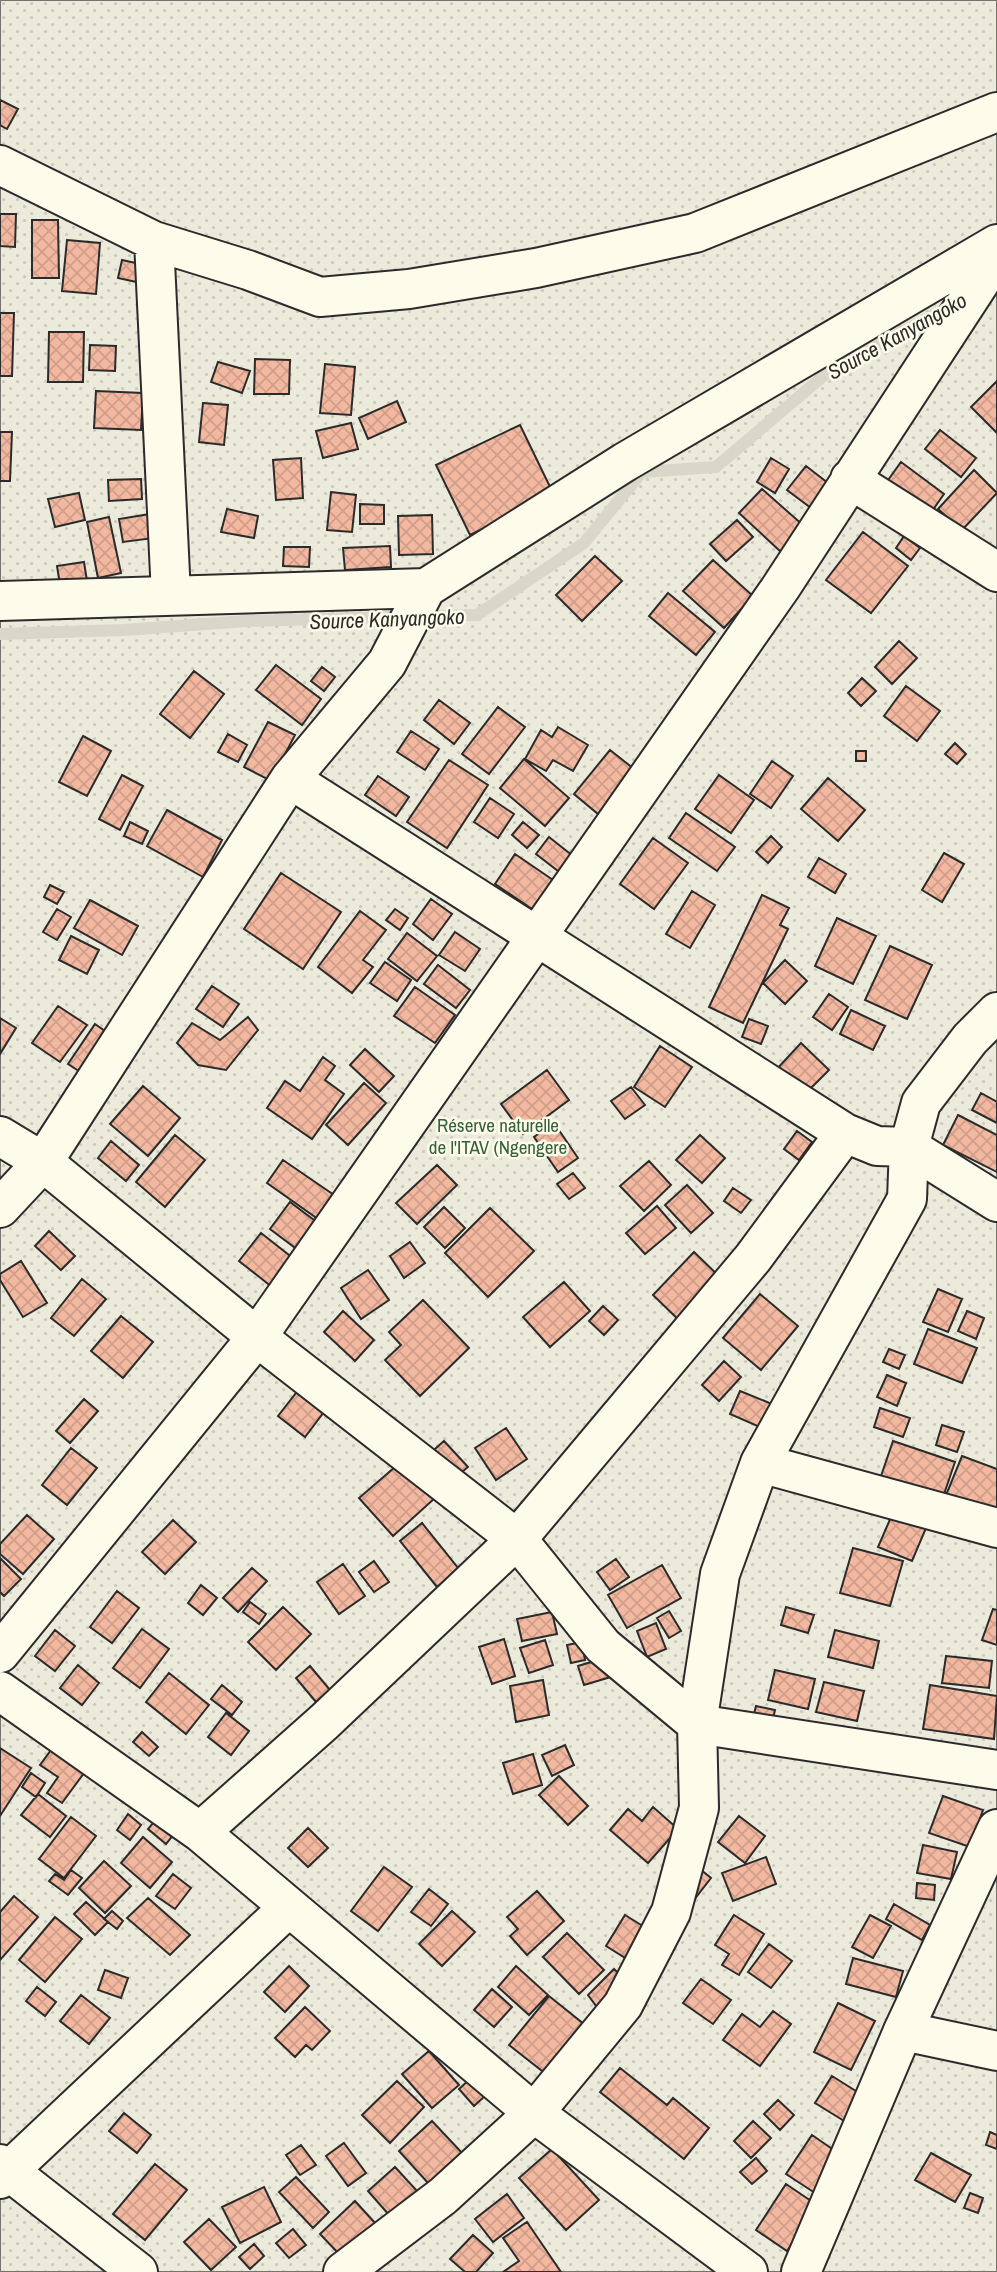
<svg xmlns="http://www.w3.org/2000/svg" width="997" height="2272" viewBox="0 0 997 2272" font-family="'Archivo Narrow',sans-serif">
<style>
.green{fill:url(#green-dots);stroke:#74746e;stroke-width:2}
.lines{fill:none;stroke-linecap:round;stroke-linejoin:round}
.stream{stroke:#d8d7c9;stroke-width:12}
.building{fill:url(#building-cross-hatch);stroke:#2b2b2b;stroke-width:2}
.minor-casing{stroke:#2b2b2b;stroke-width:42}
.minor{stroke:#fdfbea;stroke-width:38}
.labels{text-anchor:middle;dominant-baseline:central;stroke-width:5;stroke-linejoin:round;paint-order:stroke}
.park-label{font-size:19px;fill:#34623c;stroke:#fdfbea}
.water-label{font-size:21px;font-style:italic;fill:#2b2b2b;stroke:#fdfbea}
</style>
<defs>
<pattern id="green-dots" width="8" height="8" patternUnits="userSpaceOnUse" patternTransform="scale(1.75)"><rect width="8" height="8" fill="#ecebdb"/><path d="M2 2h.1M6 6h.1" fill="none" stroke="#cbcabc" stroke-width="1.8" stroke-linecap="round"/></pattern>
<pattern id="building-cross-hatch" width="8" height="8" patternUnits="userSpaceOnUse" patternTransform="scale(1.75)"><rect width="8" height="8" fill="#f2b8a0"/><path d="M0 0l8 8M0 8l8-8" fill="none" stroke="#d09e8a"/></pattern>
</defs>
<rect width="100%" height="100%" fill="#fdfbea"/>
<path class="green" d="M0 0H997V2272H0Z"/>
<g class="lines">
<path class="stream" d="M0 634 124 630 247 621 477 615 584 543 642 472 716 467 828 372 952 305"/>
</g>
<path class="building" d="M0 100 18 109 7 129 0 125Z
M0 214H16L15 247 0 246Z
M32 220H58L59 278H32Z
M67 240 100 243 96 294 62 291Z
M122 260 145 265 141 283 118 278Z
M0 313H14L12 376H0Z
M49 332H84L83 382H48Z
M90 345 116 346 115 371 89 370Z
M255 359 290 360 289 394H254Z
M218 362 250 371 242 393 211 382Z
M325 364 355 367 351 415 320 413Z
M997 381V433L971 407Z
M96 391 143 393 141 430 94 428Z
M397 401 406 422 368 439 359 418Z
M203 403 228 405 224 445 199 442Z
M351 423 358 449 323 458 316 431Z
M520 425 554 495 470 535 436 465Z
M940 430 976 458 961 477 925 449Z
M0 432H12L10 481H0Z
M301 458 303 498 276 500 273 460Z
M771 458 789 469 775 493 757 482Z
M901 462 944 494 930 514 886 483Z
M806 466 837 490 819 514 787 490Z
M974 470 997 493 962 530 938 509Z
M141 479 142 499 109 501 108 480Z
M762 489 804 526 781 552 739 513Z
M331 492 356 495 352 532 327 530Z
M79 493 85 520 55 527 48 499Z
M360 504 384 505V524H360Z
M227 509 258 516 254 538 221 532Z
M150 514 154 538 123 542 119 519Z
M432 515 433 554 399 555 398 516Z
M109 517 121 573 98 578 87 522Z
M737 520 753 537 726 561 710 544Z
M863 532 908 566 871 613 826 580Z
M904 536 920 548 911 560 896 548Z
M390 546 391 567 345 570 343 548Z
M284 547H310L309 567 283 566Z
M595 556 622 581 582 621 556 595Z
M713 560 753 596 724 628 683 591Z
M84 562 87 581 60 585 57 566Z
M668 593 715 632 696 655 649 616Z
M899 641 917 658 892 684 875 667Z
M276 665 321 699 302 725 256 690Z
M322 667 335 677 324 691 311 681Z
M194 671 224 694 190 738 160 714Z
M862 678 876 691 861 706 848 693Z
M906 686 940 711 917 741 884 716Z
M439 700 470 723 454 744 424 720Z
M498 707 525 727 489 774 462 754Z
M268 722 295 735 271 781 244 767Z
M558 727 588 745 573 771 553 760 546 771 525 759 541 730 552 737Z
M411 731 439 749 425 770 397 752Z
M228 734 247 745 238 762 218 752Z
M83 736 111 751 87 796 59 782Z
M955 743 966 754 957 764 945 754Z
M610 750 634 769 598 814 574 794Z
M856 751H866V761H856Z
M524 759 569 798 545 826 500 788Z
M449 760 488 785 447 848 407 822Z
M772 761 793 776 771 808 750 794Z
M122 775 143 786 120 830 99 819Z
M719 775 754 800 731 833 695 809Z
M378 776 409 797 396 816 365 795Z
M828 778 865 810 838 841 801 809Z
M490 798 514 814 498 838 474 822Z
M167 810 222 840 203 877 147 846Z
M686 813 735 847 717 871 669 838Z
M130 822 148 831 142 844 124 836Z
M523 822 539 835 527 848 512 835Z
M771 836 782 847 768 863 756 852Z
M549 837 583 864 571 881 536 854Z
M653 838 688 863 654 909 620 884Z
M944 853 964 864 942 902 922 890Z
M515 854 553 880 532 909 495 884Z
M819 858 846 874 835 893 808 877Z
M281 873 341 912 303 969 244 929Z
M50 885 64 892 57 904 44 897Z
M692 891 715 905 690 948 666 934Z
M762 895 789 908 780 925 788 929 743 1023 709 1007Z
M431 899 452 914 433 940 413 924Z
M90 900 138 926 122 955 74 928Z
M57 909 71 917 57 940 43 932Z
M395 909 408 918 400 930 386 920Z
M360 911 386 930 363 960 373 967 352 993 318 967Z
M837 918 876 936 853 984 815 966Z
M455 932 480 949 465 971 439 955Z
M407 933 437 956 417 981 388 959Z
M71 936 99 950 87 974 59 960Z
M890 946 932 965 907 1019 865 1000Z
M785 960 807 981 785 1004 763 983Z
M385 962 411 980 397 1001 370 983Z
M438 965 470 990 456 1008 424 984Z
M212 986 239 1004 223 1027 196 1009Z
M415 987 455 1015 435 1043 394 1016Z
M829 994 848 1007 832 1030 813 1017Z
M58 1006 87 1025 60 1062 32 1043Z
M851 1010 885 1026 873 1050 840 1034Z
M248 1017 258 1030 226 1070 198 1065 177 1043 192 1023 220 1040Z
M0 1018 16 1028 0 1054Z
M749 1019 768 1026 761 1044 742 1037Z
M95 1024 115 1038 88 1077 68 1064Z
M801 1043 829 1070 802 1097 775 1071Z
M660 1046 692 1067 665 1107 634 1087Z
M365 1049 394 1076 379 1092 350 1065Z
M323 1057 335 1066 325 1080 344 1094 312 1139 267 1108 285 1081 300 1091Z
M547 1070 569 1100 523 1134 501 1104Z
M364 1083 386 1103 348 1145 326 1125Z
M143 1086 180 1118 148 1156 110 1124Z
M631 1087 645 1105 625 1119 611 1101Z
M981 1093 997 1102V1123L972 1110Z
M958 1115 997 1135V1172L943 1145Z
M554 1123 578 1158 558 1172 534 1137Z
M797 1131 812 1142 799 1160 784 1149Z
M175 1135 205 1160 165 1207 136 1182Z
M700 1135 725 1158 702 1183 676 1160Z
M111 1141 139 1165 126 1181 98 1158Z
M283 1160 334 1195 318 1219 267 1183Z
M649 1161 671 1185 644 1211 620 1186Z
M437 1165 457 1185 417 1224 396 1203Z
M573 1173 585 1188 569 1199 557 1184Z
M687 1185 713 1213 691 1233 665 1205Z
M733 1188 751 1200 741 1213 724 1201Z
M290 1202 318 1223 298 1250 270 1229Z
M657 1206 676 1228 645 1254 626 1233Z
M444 1207 465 1228 445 1248 424 1227Z
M490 1208 534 1251 488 1297 445 1253Z
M49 1231 75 1256 61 1270 35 1246Z
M261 1233 294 1259 272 1287 239 1261Z
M410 1242 425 1263 404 1278 390 1256Z
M694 1252 725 1282 684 1325 653 1295Z
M21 1261 47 1303 23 1317 0 1280V1274Z
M368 1270 389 1300 361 1319 341 1288Z
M82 1279 106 1299 74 1336 51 1318Z
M564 1282 590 1311 550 1347 523 1317Z
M938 1289 962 1299 948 1332 923 1322Z
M760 1294 798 1326 761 1370 723 1338Z
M423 1300 469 1348 420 1396 385 1360 401 1345 389 1332Z
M603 1306 618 1320 604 1335 589 1321Z
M343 1311 374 1340 355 1361 324 1332Z
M967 1311 984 1318 976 1339 958 1331Z
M121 1316 153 1342 123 1378 91 1351Z
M928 1329 977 1348 962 1383 914 1364Z
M889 1349 905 1355 899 1369 883 1362Z
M724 1361 741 1377 719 1401 702 1385Z
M887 1375 906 1383 897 1406 877 1397Z
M300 1388 327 1408 305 1437 278 1416Z
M740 1391 772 1404 762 1428 730 1414Z
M84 1399 98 1411 70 1443 56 1431Z
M880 1408 910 1418 903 1437 874 1427Z
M942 1425 964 1432 957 1452 936 1445Z
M506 1428 527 1459 496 1480 475 1448Z
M444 1441 468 1467 441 1490 417 1465Z
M893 1441 955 1462 943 1497 881 1476Z
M71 1448 97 1468 67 1505 42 1485Z
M962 1456 997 1469V1522L944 1500Z
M402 1461 435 1498 393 1536 359 1498Z
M895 1508 929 1521 912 1561 878 1547Z
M27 1515 54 1539 23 1574 0 1554V1544Z
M173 1520 196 1542 165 1574 142 1552Z
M422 1523 459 1569 437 1587 400 1541Z
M853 1548 903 1561 890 1606 840 1593Z
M0 1558 21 1579 4 1596 0 1592Z
M616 1559 629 1577 610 1590 597 1572Z
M374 1561 389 1582 374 1592 359 1572Z
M343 1564 365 1596 339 1614 317 1582Z
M662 1565 681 1598 627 1628 608 1595Z
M252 1568 267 1581 238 1612 223 1598Z
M201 1585 217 1598 203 1615 188 1603Z
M117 1591 139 1608 112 1643 90 1627Z
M250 1602 266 1614 259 1624 243 1612Z
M283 1607 311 1634 276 1670 248 1642Z
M786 1607 814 1615 808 1633 781 1625Z
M993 1609 997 1610V1645L982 1640Z
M669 1611 681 1631 669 1638 657 1618Z
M552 1612 557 1634 522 1641 517 1619Z
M656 1623 666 1649 647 1657 637 1631Z
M142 1629 169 1649 140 1688 113 1668Z
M55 1630 75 1646 55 1671 35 1656Z
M835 1630 879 1641 873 1668 828 1657Z
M504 1639 515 1676 492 1684 479 1647Z
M545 1640 553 1665 529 1673 520 1648Z
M582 1642 585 1660 571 1663 567 1645Z
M946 1656 992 1661 989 1688 942 1683Z
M608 1657 614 1676 584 1685 578 1666Z
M78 1665 99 1683 82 1705 60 1688Z
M310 1666 330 1690 316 1702 296 1678Z
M775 1670 815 1679 808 1709 768 1700Z
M169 1673 209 1705 186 1734 146 1702Z
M543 1680 549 1715 516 1722 510 1686Z
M824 1682 864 1691 857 1721 816 1712Z
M222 1685 242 1702 232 1715 211 1699Z
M930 1685 997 1696 994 1739 923 1729Z
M756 1706 775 1710 772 1723 753 1718Z
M226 1713 249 1731 231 1755 208 1737Z
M142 1732 158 1747 149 1756 133 1742Z
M565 1745 574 1765 552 1776 542 1755Z
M54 1746 87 1769 62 1803 47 1793 58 1777 40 1765Z
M0 1748 31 1768 0 1816Z
M533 1754 542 1785 513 1794 503 1763Z
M31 1773 45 1783 36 1797 22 1787Z
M559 1776 588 1806 568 1825 539 1795Z
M38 1794 66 1816 50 1837 21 1815Z
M943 1796 983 1810 970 1847 929 1833Z
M653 1807 678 1829 648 1863 610 1830 628 1809 642 1821Z
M162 1812 181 1825 166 1844 148 1829Z
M128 1814 141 1825 130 1840 117 1830Z
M739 1816 765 1836 745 1863 718 1842Z
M71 1817 96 1836 64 1878 39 1859Z
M308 1828 328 1848 308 1867 288 1848Z
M143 1837 172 1862 150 1888 121 1863Z
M923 1845 957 1852 951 1879 917 1873Z
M766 1857 776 1884 733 1901 722 1873Z
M104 1861 131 1886 105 1913 79 1888Z
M690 1861 711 1878 690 1905Z
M384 1867 412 1887 378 1931 351 1911Z
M71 1870 82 1878 68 1895 49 1881 55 1874 64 1880Z
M173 1874 191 1888 175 1909 156 1896Z
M917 1883 935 1885 934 1900 916 1898Z
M429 1889 448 1904 431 1926 411 1912Z
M537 1891 564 1921 527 1955 510 1936 518 1929 507 1917Z
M14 1896 38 1917 0 1960V1912Z
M148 1898 190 1935 170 1955 127 1918Z
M86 1902 108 1922 95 1935 74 1914Z
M894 1904 930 1925 922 1940 886 1919Z
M112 1911 123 1921 117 1929 104 1919Z
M452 1911 475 1932 442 1966 419 1944Z
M625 1915 646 1928 627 1959 606 1946Z
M734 1915 764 1934 739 1975 722 1965 729 1954 715 1945Z
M870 1915 891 1926 873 1958 852 1947Z
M55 1917 82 1939 45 1982 19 1960Z
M567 1933 604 1970 579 1994 543 1957Z
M769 1944 792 1961 771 1988 748 1972Z
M853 1958 903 1971 896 1997 846 1984Z
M289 1966 309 1986 285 2012 264 1992Z
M516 1966 548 1995 529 2015 498 1987Z
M614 1969 633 1987 602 2014 588 1995Z
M105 1970 128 1978 121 1998 98 1990Z
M701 1979 731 2000 713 2024 683 2003Z
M37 1987 56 2002 45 2016 26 2001Z
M492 1989 512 2007 494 2027 474 2010Z
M81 1995 110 2018 89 2044 60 2021Z
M549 1996 585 2025 546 2074 509 2045Z
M838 2003 875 2021 851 2070 814 2052Z
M305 2007 330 2031 312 2050 306 2045 295 2057 275 2038Z
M773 2011 791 2024 760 2066 723 2040 742 2014 760 2027Z
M429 2051 459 2085 432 2108 402 2074Z
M620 2068 667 2105 673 2098 709 2128 684 2159 600 2092Z
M832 2076 867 2098 849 2124 815 2103Z
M471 2078 486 2095 474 2106 459 2089Z
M397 2081 424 2107 390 2143 362 2115Z
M778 2100 794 2115 780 2130 764 2114Z
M124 2113 151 2135 137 2153 109 2131Z
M432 2121 463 2154 429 2184 399 2151Z
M753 2121 771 2138 751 2158 734 2141Z
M990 2132 997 2135V2149L986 2145Z
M812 2135 841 2155 815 2193 786 2174Z
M344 2143 366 2173 348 2186 326 2156Z
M301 2145 316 2165 300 2175 286 2155Z
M552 2149 599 2200 566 2230 519 2178Z
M931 2153 971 2175 955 2202 915 2180Z
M756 2158 767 2171 752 2184 740 2172Z
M155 2164 187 2190 145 2240 113 2214Z
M395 2167 417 2191 390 2216 368 2191Z
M296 2177 329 2212 313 2228 279 2192Z
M786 2184 817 2205 787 2251 756 2230Z
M264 2187 281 2222 240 2243 222 2207Z
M970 2193 983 2198 978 2213 964 2208Z
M507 2194 524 2218 493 2242 475 2219Z
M355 2201 376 2224 341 2256 320 2234Z
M209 2219 236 2247 211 2270 184 2242Z
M527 2222 561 2272H503L519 2261 503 2238Z
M293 2229 306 2245 289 2258 276 2243Z
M473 2235 493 2253 476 2272H465L450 2259Z
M254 2244 264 2256 250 2269 239 2257Z"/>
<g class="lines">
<g class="minor-casing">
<path id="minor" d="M0 165 154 241 248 270 320 297 409 289 536 268 695 233 997 112
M154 241 171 595
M850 479 997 572
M0 601 426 588
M290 779 845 1133 877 1146 909 1147 997 1202
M0 1136 43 1162 257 1337 517 1539 603 1646 697 1724 997 1770
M0 1208 43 1162 290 779 387 663 426 588 625 462 997 244
M760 1463 997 1528
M0 1653 257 1337 781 587 997 256
M0 1691 200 1832 534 2113 748 2272
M200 1832 324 1722 517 1539 753 1258 845 1133
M903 2031 997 2051
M0 2164 138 2272
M0 2179 288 1908
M343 2272 443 2196 534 2113 623 2005 671 1912 699 1808 697 1724 720 1574 760 1463 907 1199 909 1147 921 1103 970 1039 997 1012
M801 2272 903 2031 997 1829"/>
</g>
<use href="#minor" class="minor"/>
</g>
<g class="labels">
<g class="park-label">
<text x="498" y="1125">Réserve naturelle<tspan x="498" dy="22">de l'ITAV (Ngengere</tspan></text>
</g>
<g class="water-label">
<text transform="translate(897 336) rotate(-29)">Source Kanyangoko</text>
<text transform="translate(387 619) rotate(-2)">Source Kanyangoko</text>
</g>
</g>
</svg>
